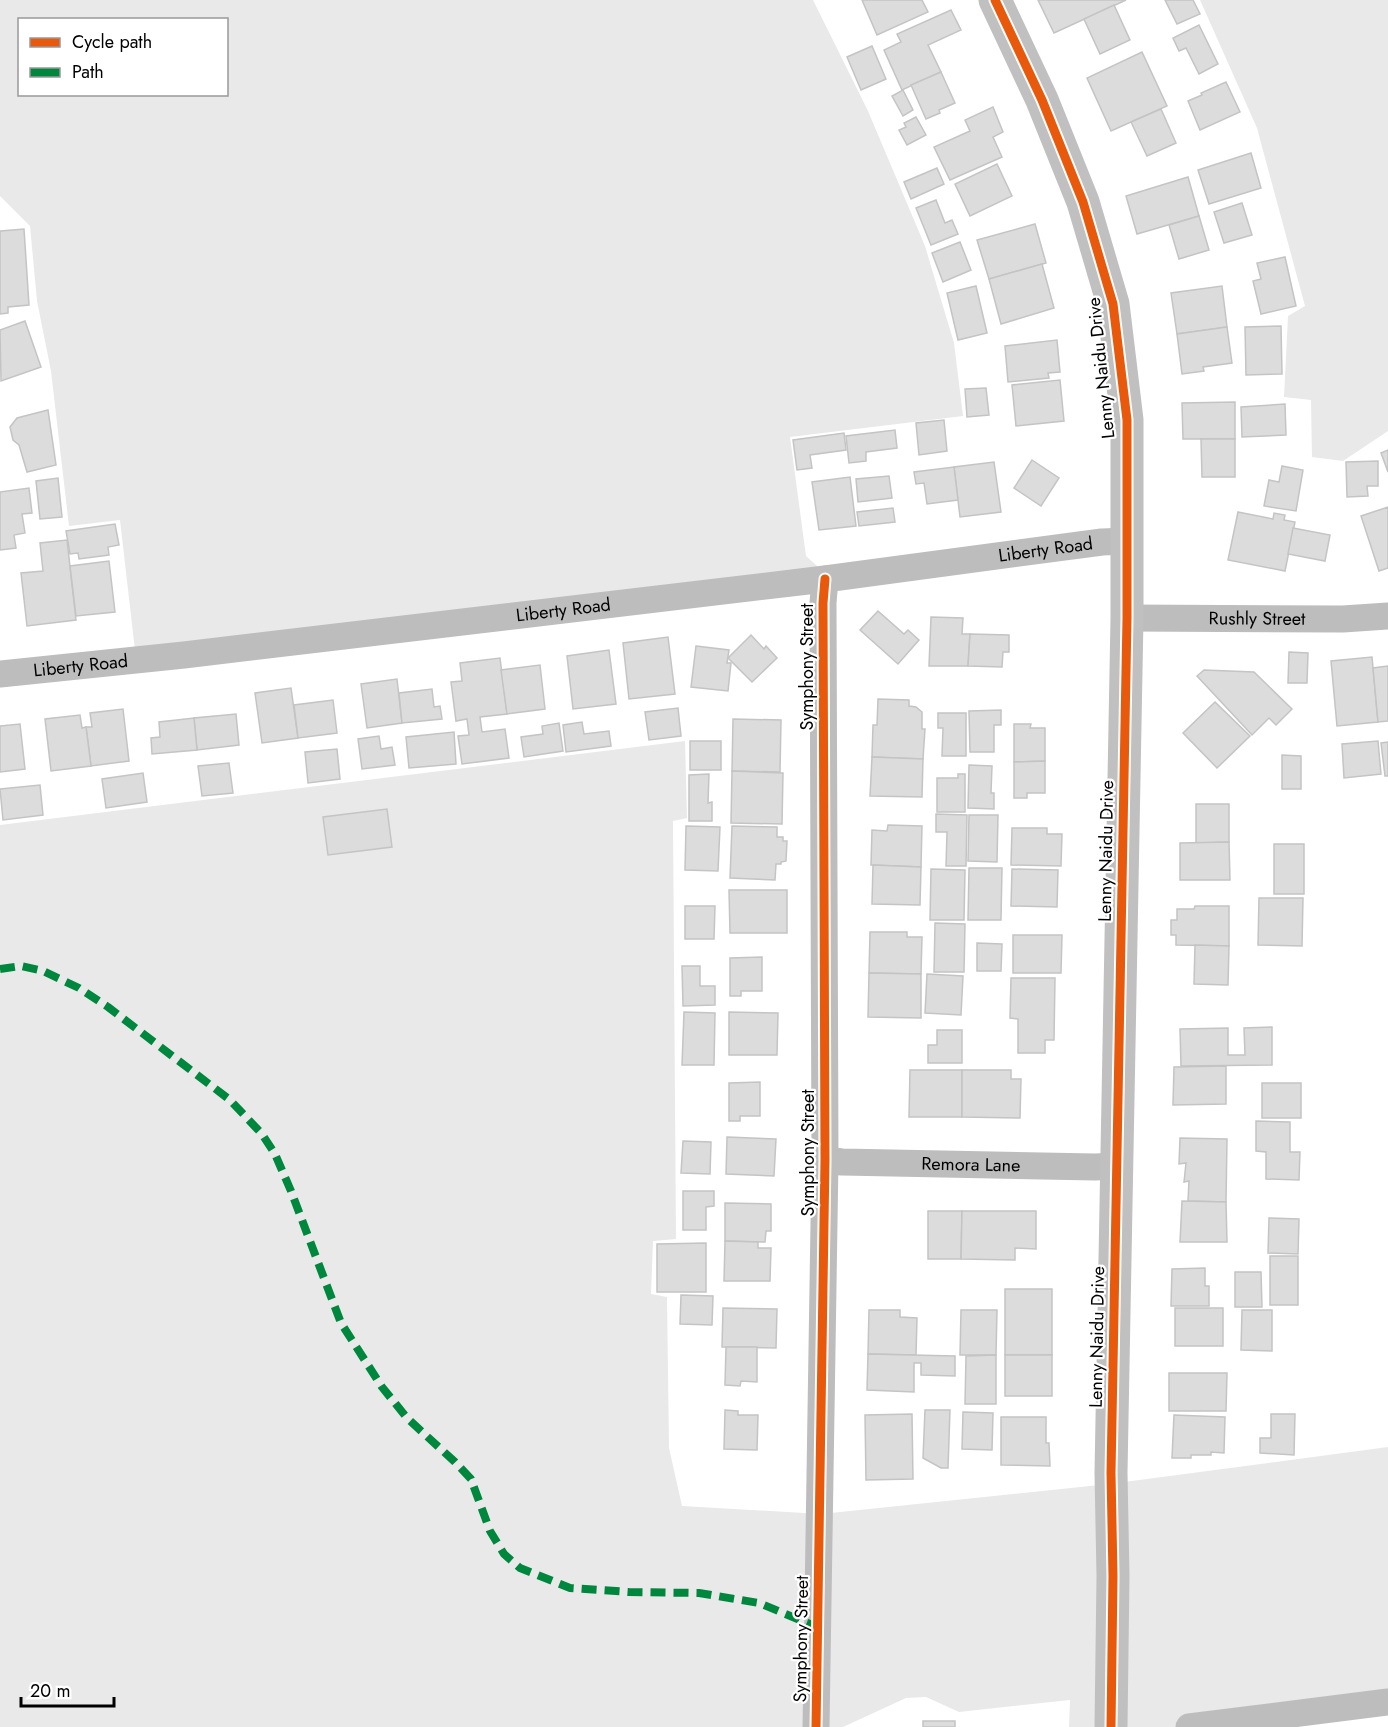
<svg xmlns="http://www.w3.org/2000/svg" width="1388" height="1727" viewBox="0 0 1388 1727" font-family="Jost,sans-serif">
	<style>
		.green { fill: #e9e9e9; fill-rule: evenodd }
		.building { fill: #dcdcdc; stroke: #c4c4c4; stroke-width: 1.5 }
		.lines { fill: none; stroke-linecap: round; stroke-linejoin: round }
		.street { stroke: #bdbdbd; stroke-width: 27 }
		.secondary { stroke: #c0c0c0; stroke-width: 33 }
		.quiet { stroke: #00873e; stroke-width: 8; stroke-dasharray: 15 8; stroke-linecap: butt }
		.cycleway-casing { stroke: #fff; stroke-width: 13 }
		.cycleway { stroke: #e8590c; stroke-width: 9 }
		.labels { text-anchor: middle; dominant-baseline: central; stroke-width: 4.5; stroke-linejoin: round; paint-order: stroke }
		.street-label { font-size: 18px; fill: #000; stroke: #fff }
	</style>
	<rect width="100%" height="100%" fill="#fff"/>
	<!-- green -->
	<g class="green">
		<path d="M0,0H813L868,111L925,246L954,343L963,416L790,437L806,556L827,575L136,659L120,520L69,526L51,371L37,301L30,226L0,196ZM20,20H226V94H20Z"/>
		<path d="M1200,0H1388V431L1343,461L1312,457L1311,400L1284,397L1288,316L1305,306L1257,128Z"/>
		<path d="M685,741L687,818L673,821L676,1239L653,1241L651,1294L667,1297L669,1448L682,1506L821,1514L1109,1484L1388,1447V1701L1181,1727H1069L1070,1700L959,1712L926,1697L906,1698L843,1727H0V825Z"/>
	</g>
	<!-- building -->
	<g class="building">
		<path d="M862,0H922L928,12L877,35Z"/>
		<path d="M1038,0H1126L1054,33Z"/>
		<path d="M1165,0H1193L1200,14L1177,24Z"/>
		<path d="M1114,5L1130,40L1100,54L1084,19Z"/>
		<path d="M951,10L961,30L928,45L941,72L902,90L884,50L901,42L897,34Z"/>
		<path d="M1199,25L1218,64L1199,74L1186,48L1179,51L1173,38Z"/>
		<path d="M872,46L886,79L861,90L847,57Z"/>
		<path d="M1142,52L1167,106L1111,131L1087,78Z"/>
		<path d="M941,72L955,103L939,110L940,113L926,119L911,85Z"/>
		<path d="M1226,82L1240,112L1200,130L1188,101L1202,95L1201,93Z"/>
		<path d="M903,90L913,110L903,116L892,96Z"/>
		<path d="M993,107L1003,132L993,137L1002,157L950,180L934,147L970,131L965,120Z"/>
		<path d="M1161,109L1176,143L1147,156L1131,122Z"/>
		<path d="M916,117L926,135L907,145L899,130L906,127L904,123Z"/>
		<path d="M1251,153L1261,188L1209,204L1198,170Z"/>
		<path d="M997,164L1012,196L970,216L955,184Z"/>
		<path d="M937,168L944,184L911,199L904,182Z"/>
		<path d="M1188,177L1199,216L1137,234L1126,196Z"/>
		<path d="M936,200L945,223L952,220L958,234L931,245L916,208Z"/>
		<path d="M1242,203L1252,235L1224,243L1214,212Z"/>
		<path d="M1199,216L1209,250L1179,259L1169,225Z"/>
		<path d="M1035,224L1046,263L989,279L977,240Z"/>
		<path d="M24,229L29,305L8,307V313L0,314V231Z"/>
		<path d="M960,242L971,270L943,282L932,253Z"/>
		<path d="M1285,257L1296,306L1261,314L1253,281L1261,279L1257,263Z"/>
		<path d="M1042,264L1054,308L1001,324L989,279Z"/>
		<path d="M976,286L987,333L958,340L947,293Z"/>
		<path d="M1222,286L1227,327L1177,334L1171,293Z"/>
		<path d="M25,321L41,367L1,381L0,330Z"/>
		<path d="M1281,326L1282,374L1246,375L1245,327Z"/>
		<path d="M1227,327L1232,363L1203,367L1204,371L1182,374L1177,334Z"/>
		<path d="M1057,340L1060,372L1048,373L1049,378L1008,382L1005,346Z"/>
		<path d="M1060,380L1064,421L1016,426L1012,385Z"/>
		<path d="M986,388L989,415L967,417L965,389Z"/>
		<path d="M1235,402V439H1183L1182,403Z"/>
		<path d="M1285,404L1286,435L1242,437L1241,407Z"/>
		<path d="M48,410L56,465L27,472L19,445L13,440L10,427L17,418Z"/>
		<path d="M944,420L947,451L919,455L916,423Z"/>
		<path d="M895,430L897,448L866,452V461L849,463L846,436Z"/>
		<path d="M844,433L846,450L810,455L812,468L797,470L793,440Z"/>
		<path d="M1201,439H1235V477H1202Z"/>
		<path d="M1388,450V472L1381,453Z"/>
		<path d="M1032,460L1059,478L1041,506L1014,488Z"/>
		<path d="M1378,461V486H1367L1368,496L1347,497L1346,462Z"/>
		<path d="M994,462L1001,512L960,517L954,467Z"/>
		<path d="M1282,466L1303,470L1296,511L1264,506L1269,480L1279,482Z"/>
		<path d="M954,467L958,500L927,504L924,483L916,484L914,472Z"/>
		<path d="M889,476L892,498L858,502L856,479Z"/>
		<path d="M850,477L856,526L819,530L812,482Z"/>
		<path d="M58,478L62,517L40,519L36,481Z"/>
		<path d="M29,488L32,513L22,514L25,533L14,535L16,548L0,550V492Z"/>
		<path d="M1388,507V568L1379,571L1361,516Z"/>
		<path d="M893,508L895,522L859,526L857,512Z"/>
		<path d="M1238,512L1273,519L1274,513L1285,515L1284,520L1295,522L1285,571L1228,560Z"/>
		<path d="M115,524L119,545L108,547L109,555L79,559L78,553L70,554L66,531Z"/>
		<path d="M1293,528L1330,535L1325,561L1288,554Z"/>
		<path d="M67,540L76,620L27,626L21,573L43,571L40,543Z"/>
		<path d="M109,561L115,612L76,616L70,566Z"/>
		<path d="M878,611L904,634L908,630L919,640L898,664L860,630Z"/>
		<path d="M931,617L963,618L962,634H970L968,666H929Z"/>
		<path d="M970,634L1009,635V652H1003L1002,667L968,666Z"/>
		<path d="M751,635L764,649L766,646L777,658L752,682L728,658Z"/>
		<path d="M668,637L675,694L629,699L623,643Z"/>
		<path d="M696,646L729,650L727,663H731L728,691L691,687Z"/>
		<path d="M609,650L616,704L573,709L567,656Z"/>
		<path d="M1289,652L1308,653L1307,683H1288Z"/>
		<path d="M1372,657L1378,722L1337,726L1331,661Z"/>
		<path d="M500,658L507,714L480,717L482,732L505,729L509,758L462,764L458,736L469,735L467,719L456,721L451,682L462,681L460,663Z"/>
		<path d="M540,665L545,709L507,714L501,670Z"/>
		<path d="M1388,666V721L1378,722L1373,668Z"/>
		<path d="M1204,670L1254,672L1292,709L1276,725L1269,718L1252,735L1197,676Z"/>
		<path d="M397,679L402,723L367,728L361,684Z"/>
		<path d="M291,688L298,738L262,743L255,693Z"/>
		<path d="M432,689L434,707L440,706L442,719L402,723L399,693Z"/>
		<path d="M878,699L909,700V706L916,707L922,712V729H925L923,759L872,757L873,725H877Z"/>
		<path d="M333,700L337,733L298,738L294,705Z"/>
		<path d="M1215,702L1250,736L1217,768L1183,733Z"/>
		<path d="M678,708L681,736L649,740L645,712Z"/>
		<path d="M123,709L129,761L91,766L86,727H92L90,713Z"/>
		<path d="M1001,710V725H994V752H970L969,711Z"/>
		<path d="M938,713H966V756H942L943,728H938Z"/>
		<path d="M236,714L239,745L197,750L194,718Z"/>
		<path d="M80,715L82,728L86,727L91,766L51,771L45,719Z"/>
		<path d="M194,718L197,750L152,754L151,738L160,737L159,722Z"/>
		<path d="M733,719L781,720L780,772L732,771Z"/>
		<path d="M582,722L584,734L609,731L611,746L566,752L563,725Z"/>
		<path d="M559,723L563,751L524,757L521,737L543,734L542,726Z"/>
		<path d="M20,724L25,769L0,772V726Z"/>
		<path d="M1014,724H1031L1030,728H1045V761L1014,762Z"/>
		<path d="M454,732L456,764L409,768L406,737Z"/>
		<path d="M379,736L381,749L392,747L395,765L362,769L358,739Z"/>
		<rect x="690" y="741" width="31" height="29"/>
		<path d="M1378,741L1381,774L1344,778L1342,744Z"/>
		<path d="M1388,742V776H1385L1381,743Z"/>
		<path d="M337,749L340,779L308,783L305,752Z"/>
		<path d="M1282,755L1301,756V789H1282Z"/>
		<path d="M872,757L923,759L922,797L870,796Z"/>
		<path d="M1045,761V793H1027V798H1014V762Z"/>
		<path d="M229,763L233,793L202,796L198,766Z"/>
		<path d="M969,765L992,766L991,793H994V809L968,808Z"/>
		<path d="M732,771L783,773L782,824L731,823Z"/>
		<path d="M143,773L147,802L106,808L102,779Z"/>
		<path d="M709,774L708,803L712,802V821H689V775Z"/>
		<path d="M958,774H965V812H937V778H958Z"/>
		<path d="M40,785L43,815L3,820L0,789Z"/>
		<path d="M1196,804H1229V842L1196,843Z"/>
		<path d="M387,809L392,847L328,855L323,817Z"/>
		<path d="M936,814L967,815L966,866H946L947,832H936Z"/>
		<path d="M969,815H998L997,862L968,861Z"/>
		<path d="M888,825L922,826L921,867L871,865L872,830L887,831Z"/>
		<path d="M686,826L720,827L718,871L685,870Z"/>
		<path d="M732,826L777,827V837H783V841H787L786,861L781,862V864H776L775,880L730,878Z"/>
		<path d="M1012,828H1047V834H1062L1061,866L1011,865Z"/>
		<path d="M1229,842L1230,880H1180V843Z"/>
		<rect x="1274" y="844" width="30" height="50"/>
		<path d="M873,865L921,867L920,905L872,904Z"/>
		<path d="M969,868H1002L1001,920H968Z"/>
		<path d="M931,869L965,870L964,920H930Z"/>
		<path d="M1012,869L1058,870L1057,907L1011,906Z"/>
		<path d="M729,890H787V933H730Z"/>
		<path d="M1259,898H1303L1302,946L1258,945Z"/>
		<path d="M685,906H715L714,939H685Z"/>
		<path d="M1195,906H1229V946L1176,945V935H1171V920H1177V909H1194Z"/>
		<path d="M935,923L965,924L964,972H934Z"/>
		<path d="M870,932H907V937H922L921,974L869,973Z"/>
		<path d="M1013,935H1062L1061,973H1013Z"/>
		<path d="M977,943L1002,944L1001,971H977Z"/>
		<path d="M1195,945L1229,946L1228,985L1194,984Z"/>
		<path d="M762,957V991H741V996H730V958Z"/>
		<path d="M682,966H700V986H715V1005L683,1006Z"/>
		<path d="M869,973L921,974V1018L868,1017Z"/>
		<path d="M927,974L963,976L961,1015L925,1013Z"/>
		<path d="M1011,978H1055L1054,1040H1045V1053H1018V1019L1010,1018Z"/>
		<path d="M684,1012L715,1013L714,1065H682Z"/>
		<path d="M729,1012L778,1013L777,1055H729Z"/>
		<path d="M1272,1027V1065L1181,1066L1180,1029L1228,1028V1055H1245L1244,1028Z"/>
		<path d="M937,1030H962V1063H928V1045H937Z"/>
		<path d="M1226,1066V1104L1173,1105L1174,1067Z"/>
		<path d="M910,1070H962V1117H909Z"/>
		<path d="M962,1070H1011V1079H1021L1020,1118L962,1117Z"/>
		<path d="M760,1082V1116H740V1121H729V1083Z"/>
		<rect x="1262" y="1083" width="39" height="35"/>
		<path d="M1256,1121L1290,1122V1152H1300L1299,1180L1266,1179V1152L1256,1151Z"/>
		<path d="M727,1137L776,1139L774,1176L726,1174Z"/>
		<path d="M1180,1138L1227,1139L1226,1202L1188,1201L1189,1181L1184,1182L1186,1163L1179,1164Z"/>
		<path d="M683,1141L711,1142L710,1174L681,1173Z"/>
		<path d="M683,1191H714V1206L706,1207V1230H683Z"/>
		<path d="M1182,1201L1226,1202L1227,1242H1180Z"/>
		<path d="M725,1203L771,1204V1231H766L765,1242L725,1241Z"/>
		<path d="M928,1211H962L961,1259H928Z"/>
		<path d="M962,1211H1036V1249L1015,1248V1260L961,1259Z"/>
		<path d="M1269,1218L1299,1219L1298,1254L1268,1253Z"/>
		<path d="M725,1241L758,1242V1248H771L770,1281H724Z"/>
		<path d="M706,1243V1292H657V1244Z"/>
		<rect x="1270" y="1256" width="28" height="49"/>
		<path d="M1205,1268V1286H1209V1306H1171L1172,1269Z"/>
		<path d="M1235,1272H1261L1262,1307H1235Z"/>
		<rect x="1005" y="1289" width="47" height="66"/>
		<path d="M681,1295L713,1296L712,1325L680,1324Z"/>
		<path d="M723,1308L777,1309L776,1348L722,1347Z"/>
		<rect x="1175" y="1308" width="48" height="38"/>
		<path d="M869,1310H900V1317L917,1318L916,1355L868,1354Z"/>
		<path d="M961,1310H997L996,1355H960Z"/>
		<path d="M1242,1310H1272V1351L1241,1350Z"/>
		<path d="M726,1347H757V1382L741,1381L740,1386L725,1385Z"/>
		<path d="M868,1354L955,1356V1376L921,1375V1363H914V1392L867,1390Z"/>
		<path d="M996,1355V1404H965L966,1356Z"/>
		<rect x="1005" y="1355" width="47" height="41"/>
		<path d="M1169,1373H1227L1226,1411H1169Z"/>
		<path d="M725,1410L738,1411V1415H758L757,1450L724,1449Z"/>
		<path d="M925,1410H950L948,1468H941L923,1458Z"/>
		<path d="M963,1412L993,1413L992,1450L962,1449Z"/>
		<path d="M912,1414L913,1479L866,1480L865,1415Z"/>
		<path d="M1271,1414H1295L1294,1455L1260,1453V1438H1271Z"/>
		<path d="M1174,1415L1225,1417L1224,1453L1211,1452V1455H1191V1458H1172Z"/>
		<path d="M1001,1417H1046V1443H1049L1050,1466L1001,1465Z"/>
		<rect x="923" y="1721" width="32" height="6"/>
	</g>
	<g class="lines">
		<!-- street -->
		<g class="street">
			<path id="s1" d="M1127,618L1343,619L1388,616"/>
			<path id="s2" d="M0,674L184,655L825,579L1102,542L1127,541"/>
			<path id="s3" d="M825,1160L842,1162L1095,1167L1116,1166"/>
			<path d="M816,1727L825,1160L823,603L825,579"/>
			<path d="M1189,1727L1388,1702"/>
		</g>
		<!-- secondary -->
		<path class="secondary" d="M995,0L1042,100L1083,202L1113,304L1127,420V618L1111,1473L1113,1576L1111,1727"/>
		<!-- quiet -->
		<path class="quiet" d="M0,969L21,966L43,971L79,988L108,1007L230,1100L262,1134L275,1154L291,1191L341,1323L382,1387L407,1418L455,1462L471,1479L490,1531L504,1554L520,1568L570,1588L629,1592L699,1593L759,1603L817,1627"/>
		<defs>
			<g id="cycleway">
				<path d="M995,0L1042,100L1083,202L1113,304L1127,420V618L1111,1473L1113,1576L1111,1727"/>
				<path d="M816,1727L825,1160L823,603L825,579"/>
			</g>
		</defs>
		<!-- cycleway casing -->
		<use href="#cycleway" class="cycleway-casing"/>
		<!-- cycleway -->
		<use href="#cycleway" class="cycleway"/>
	</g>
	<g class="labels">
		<!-- street labels -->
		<g class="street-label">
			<text transform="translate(1101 368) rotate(-96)">Lenny Naidu Drive</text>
			<text stroke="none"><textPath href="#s2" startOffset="1053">Liberty Road</textPath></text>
			<text stroke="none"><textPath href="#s2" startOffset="567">Liberty Road</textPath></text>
			<text stroke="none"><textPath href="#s1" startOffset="130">Rushly Street</textPath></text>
			<text stroke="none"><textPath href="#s2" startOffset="81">Liberty Road</textPath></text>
			<text transform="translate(807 667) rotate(-90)">Symphony Street</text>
			<text transform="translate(1106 851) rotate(-89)">Lenny Naidu Drive</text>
			<text transform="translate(808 1153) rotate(-90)">Symphony Street</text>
			<text stroke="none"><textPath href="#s3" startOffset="146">Remora Lane</textPath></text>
			<text transform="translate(1097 1337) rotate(-89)">Lenny Naidu Drive</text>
			<text transform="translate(801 1639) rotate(-89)">Symphony Street</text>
		</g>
	</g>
	<!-- legend -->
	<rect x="18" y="18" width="210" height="78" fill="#ffffff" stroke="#999999" stroke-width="1.5"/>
	<rect x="30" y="38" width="30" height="9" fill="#e8590c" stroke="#999999" stroke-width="1.5"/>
	<text x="72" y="48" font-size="18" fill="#000000">Cycle path</text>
	<rect x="30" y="68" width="30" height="9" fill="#00873e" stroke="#999999" stroke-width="1.5"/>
	<text x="72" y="78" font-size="18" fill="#000000">Path</text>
	<!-- scale -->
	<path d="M21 1697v9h93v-9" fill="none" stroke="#000000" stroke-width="3"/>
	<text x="30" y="1697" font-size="18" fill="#000000" stroke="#ffffff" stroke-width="4.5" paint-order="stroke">20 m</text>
</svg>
